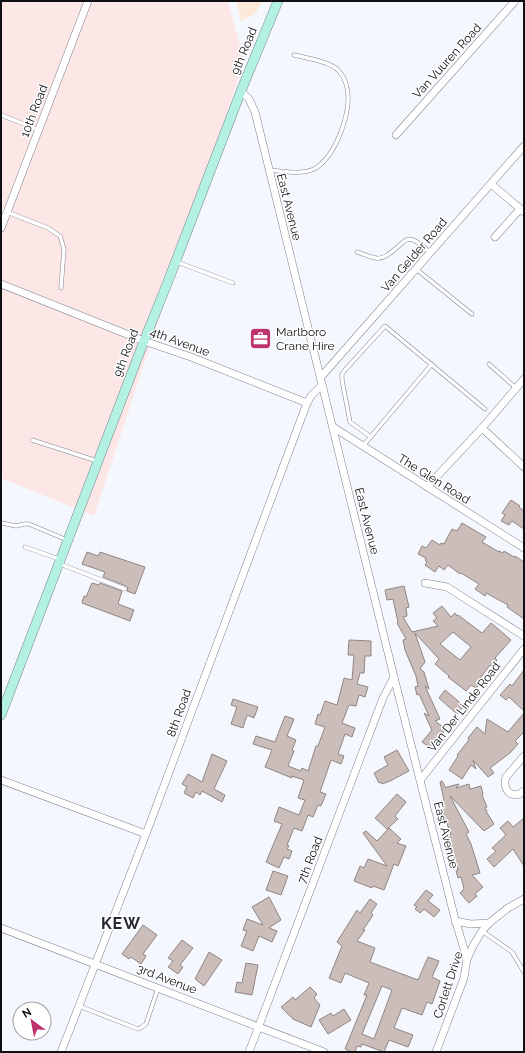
<svg xmlns="http://www.w3.org/2000/svg" width="525" height="1053" viewBox="0 0 525 1053" font-family="Raleway,sans-serif">
	<style>
		.industrial { fill: #fde7e6 }
		.education { fill: #fde9da }
		.building { fill: #cbbeba; stroke: #918581; fill-rule: evenodd }
		.lines { fill: none; stroke-linecap: round; stroke-linejoin: round }
		.lane-casing { stroke: #7f838d; stroke-width: 4.5 }
		.street-casing { stroke: #7f838d; stroke-width: 8 }
		.secondary-casing { stroke: #7f838d; stroke-width: 10 }
		.lane { stroke: #fff; stroke-width: 3.5 }
		.street { stroke: #fff; stroke-width: 7 }
		.secondary { stroke: #b3f1e3; stroke-width: 9 }
		.labels { text-anchor: middle; dominant-baseline: central; stroke-width: 3; stroke-linejoin: round; paint-order: stroke }
		.street-label { font-size: 12px; fill: #0e1013; stroke: #fff }
		.poi-label { font-size: 12px; fill: #0e1013; stroke: #fff; text-anchor: start }
		.district-label { font-size: 16px; font-weight: bold; letter-spacing: 1px; fill: #262931; stroke: #fff }
	</style>
	<rect width="100%" height="100%" fill="#f4f7fe"/>
	<!-- industrial -->
	<path class="industrial" d="M1,1H228L244,61L94,516L1,478Z"/>
	<!-- education -->
	<path class="education" d="M236,1H262L255,14L241,21Z"/>
	<!-- building -->
	<g class="building">
		<path d="M511,500L520,506L519,507L524,511V529L512,521L509,525L501,521L505,515L502,513Z"/>
		<path d="M462,523L486,537L482,542L499,552V551L503,553L504,551L514,557L515,556L524,562V619L507,607L508,605L486,593L485,596L475,589L479,584L461,573L460,574L448,565L444,570L439,566L435,572L425,565L427,562L425,560L426,558L418,554L422,546L426,548L432,540L440,545L441,543L444,544L452,529L457,531Z"/>
		<path d="M87,552L98,556L100,552L145,567L135,594L127,591L128,588L126,586L103,577L105,572L82,564Z"/>
		<path d="M92,583L99,585L100,583L122,591L118,604L134,610L130,621L82,603L84,596L86,597Z"/>
		<path d="M404,586L409,607L406,608L407,616L403,617L412,632L438,626L433,621L437,618L433,613L442,606L451,617L455,613L457,616L458,615L482,633L491,623L511,640L495,658L497,660L492,667L490,665L478,681L481,683L476,688L471,685L466,691L448,677L449,676L435,664L439,659L415,633L425,662L420,669L424,672L429,689L425,686L440,719L435,721L446,729L431,748L422,742L432,730L424,713L429,716L419,694L417,695L415,687L418,686L416,676L405,650L403,640L406,639L397,623L398,622L393,599L387,600L385,590ZM453,632L471,647L460,660L440,644Z"/>
		<path d="M349,640L371,641V656H365L364,673H360L357,684L368,687L365,697L359,695L356,706L349,705L342,723L355,728L352,737L345,734L338,754L344,756L341,764L331,760L320,792L326,794L321,806L318,805L313,817L308,815L302,831L294,828L287,845L289,846L287,849L292,851L289,859L284,857L279,868L266,862L282,824L274,821L279,807L299,815L305,800L298,798L304,780L292,776V778L265,767L272,750L253,744L256,736L275,742L285,716L294,719L287,736L296,740L292,750L294,751L288,766L301,771L302,768L308,771L316,746H318L325,727L315,724L318,714L320,715L325,701L337,705L344,678L352,680L354,655H348Z"/>
		<path d="M524,670V711L509,697L506,700L500,695L510,684L512,686Z"/>
		<path d="M445,690L464,706L457,714L439,698Z"/>
		<path d="M233,699L258,707L254,718L247,715L243,728L231,724L237,707L231,705Z"/>
		<path d="M524,713V732L515,741L518,744L510,753L490,768L494,773L488,777L473,760L476,769L471,765L462,779L449,770L458,756L457,755L469,740L468,738L477,727L485,734L487,719L508,732Z"/>
		<path d="M397,750L409,771L390,781L382,784L381,782L379,783L374,773L388,765L384,757Z"/>
		<path d="M212,754L227,761L214,789L225,795L222,802L202,791L200,795L196,792L193,798L184,793L187,787L182,784L188,774L202,782Z"/>
		<path d="M442,781L446,788L447,787L459,784L456,788L469,784L470,789L481,786L483,794L482,795L487,807L485,808L487,811H486L494,824L484,831L450,796L469,832L466,834L471,844L480,873L472,875L483,887L475,894L477,896L469,903L460,893L464,889L461,877L458,878L456,871L458,870L452,852L454,851L446,836L451,834L445,819L441,801L444,800L440,782Z"/>
		<path d="M397,794L406,802L395,816L398,819L387,829L375,818Z"/>
		<path d="M524,818V866L513,849L494,867L487,859L496,851L492,848L506,835L500,828L508,821L513,827Z"/>
		<path d="M389,828L401,839L397,843L406,846L398,866L394,864L384,890L373,886L372,888L354,881L360,866L364,868L368,859L387,866L363,833L366,831L377,841Z"/>
		<path d="M273,871L288,876L281,895L266,890Z"/>
		<path d="M426,890L433,895L428,901L440,910L434,917L424,909L420,913L415,909L417,907L414,905Z"/>
		<path d="M269,897L281,920L269,928L277,931L272,942L259,936L253,951L241,946L247,931L243,930L247,919L263,925L252,907Z"/>
		<path d="M370,899L377,904L371,913L373,915L363,930H365L357,941L375,948L370,962L418,980L428,957L439,961L432,977L440,981L432,1004L427,1002L422,1015L402,1008L394,1028L413,1035L408,1047L389,1040L384,1052L362,1044L361,1047L357,1046L355,1052H352L345,1049L367,995H364L369,983L345,973L341,983L329,978L342,946L337,942L357,910L360,913ZM382,986L392,990L374,1039L362,1034Z"/>
		<path d="M143,925L157,935L143,954L146,956L141,964L131,957L129,959L122,954Z"/>
		<path d="M182,940L193,948L180,965L183,967L178,974L168,967L173,961L168,958Z"/>
		<path d="M209,952L222,960L204,986L195,979Z"/>
		<path d="M246,963L258,965L252,995L235,992L237,982L242,983Z"/>
		<path d="M310,987L317,994L314,998L320,1005L311,1027L293,1019L281,1007L293,997L295,1000Z"/>
		<path d="M344,1009L351,1020L328,1034L319,1020L331,1013L333,1016Z"/>
	</g>
	<g class="lines">
		<defs>
			<g id="lane">
				<path d="M1,115L39,130"/>
				<path d="M269,170C283,171 302,175 314,169C336,157 352,111 347,88C346,81 342,74 337,69C328,61 306,58 294,55"/>
				<path d="M7,212L48,228L60,236L64,249L61,288"/>
				<path d="M357,252C363,254 370,257 376,258C388,260 398,244 408,239C417,239 424,248 431,253"/>
				<path d="M177,262L233,283"/>
				<path d="M416,269L472,314"/>
				<path d="M489,364L516,388"/>
				<path d="M371,437L350,422L342,380V374L345,370L385,326L485,409"/>
				<path d="M32,440L97,461"/>
				<path d="M363,446L432,364"/>
				<path d="M2,523L16,526L24,524H29L67,540"/>
				<path d="M25,547L59,559"/>
				<path d="M60,564L125,589"/>
				<path d="M482,931L512,952L524,972"/>
				<path d="M79,1006L138,1029L142,1027L146,1024L158,988"/>
			</g>
			<g id="street">
				<path d="M241,91L249,99L255,112L394,677L455,919L467,959"/>
				<path d="M396,135L515,1"/>
				<path d="M491,184L524,212"/>
				<path d="M1,228L88,1"/>
				<path d="M495,237L520,209"/>
				<path d="M1,284L144,341L191,357L307,403"/>
				<path d="M320,378L524,146"/>
				<path d="M333,427L524,548"/>
				<path d="M482,428L524,467"/>
				<path d="M427,487L482,428L524,379"/>
				<path d="M425,583L447,587L524,636"/>
				<path d="M524,756L506,777C504,783 505,790 511,794L518,795L524,791"/>
				<path d="M421,779L524,649"/>
				<path d="M1,780L146,834"/>
				<path d="M455,921L471,924L489,923"/>
				<path d="M1,928L324,1052"/>
				<path d="M61,1052L146,834L307,403L311,396L322,385"/>
				<path d="M249,1052L383,698L394,677"/>
				<path d="M436,1052L464,978L467,959L473,946L482,931L489,923L508,908L524,899"/>
			</g>
			<path id="secondary" d="M1,715L144,341L167,284L241,91L278,1"/>
		</defs>
		<!-- lane casing -->
		<use href="#lane" class="lane-casing"/>
		<!-- street casing -->
		<use href="#street" class="street-casing"/>
		<!-- secondary casing -->
		<use href="#secondary" class="secondary-casing"/>
		<!-- lane -->
		<use href="#lane" class="lane"/>
		<!-- street -->
		<use href="#street" class="street"/>
		<!-- secondary -->
		<use href="#secondary" class="secondary"/>
	</g>
	<!-- icons -->
	<defs>
		<symbol id="office-square" viewBox="-11 -11 22 22"><rect x="-9" y="-9" width="18" height="18" rx="4" fill="#be3470" stroke="#fff"/><path d="M-6-3h4V-5.5h4V-3h4V5H-6ZM-1-4.5V-3h2v-1.5ZM-6 0V1H6V0Z" fill="#fff"/></symbol>
	</defs>
	<g fill-rule="evenodd">
		<use href="#office-square" x="248" y="326" width="25" height="25"/>
	</g>
	<g class="labels">
		<!-- street labels -->
		<g class="street-label">
			<text transform="translate(244 51) rotate(-68)">9th Road</text>
			<text transform="translate(447 61) rotate(-48)">Van Vuuren Road</text>
			<text transform="translate(34 111) rotate(-69)">10th Road</text>
			<text transform="translate(289 207) rotate(76)">East Avenue</text>
			<text transform="translate(414 255) rotate(-49)">Van Gelder Road</text>
			<text transform="translate(180 342) rotate(20)">4th Avenue</text>
			<text transform="translate(126 353) rotate(-69)">9th Road</text>
			<text transform="translate(434 479) rotate(32)">The Glen Road</text>
			<text transform="translate(367 521) rotate(76)">East Avenue</text>
			<text transform="translate(464 707) rotate(-52)">Van Der Linde Road</text>
			<text transform="translate(179 713) rotate(-70)">8th Road</text>
			<text transform="translate(446 835) rotate(76)">East Avenue</text>
			<text transform="translate(310 860) rotate(-69)">7th Road</text>
			<text transform="translate(167 979) rotate(21)">3rd Avenue</text>
			<text transform="translate(448 985) rotate(-72)">Corlett Drive</text>
		</g>
		<!-- poi labels -->
		<g class="poi-label">
			<text x="276" y="332">Marlboro<tspan x="276" dy="14">Crane Hire</tspan></text>
		</g>
		<!-- district labels -->
		<g class="district-label">
			<text x="121" y="923">KEW</text>
		</g>
	</g>
	<!-- border -->
	<rect width="525" height="1053" fill="none" stroke="#0e1013" stroke-width="4"/>
	<!-- north arrow -->
	<g transform="translate(32 1021) rotate(328)"><circle r="19" fill="#ffffff" stroke="#9f9fa1"/>
	<path d="M0-3L7 15L0 10L-7 15Z" fill="#be3470"/>
	<text y="-6" font-size="11" font-weight="bold" text-anchor="middle" fill="#0e1013">N</text>
	</g>
</svg>
